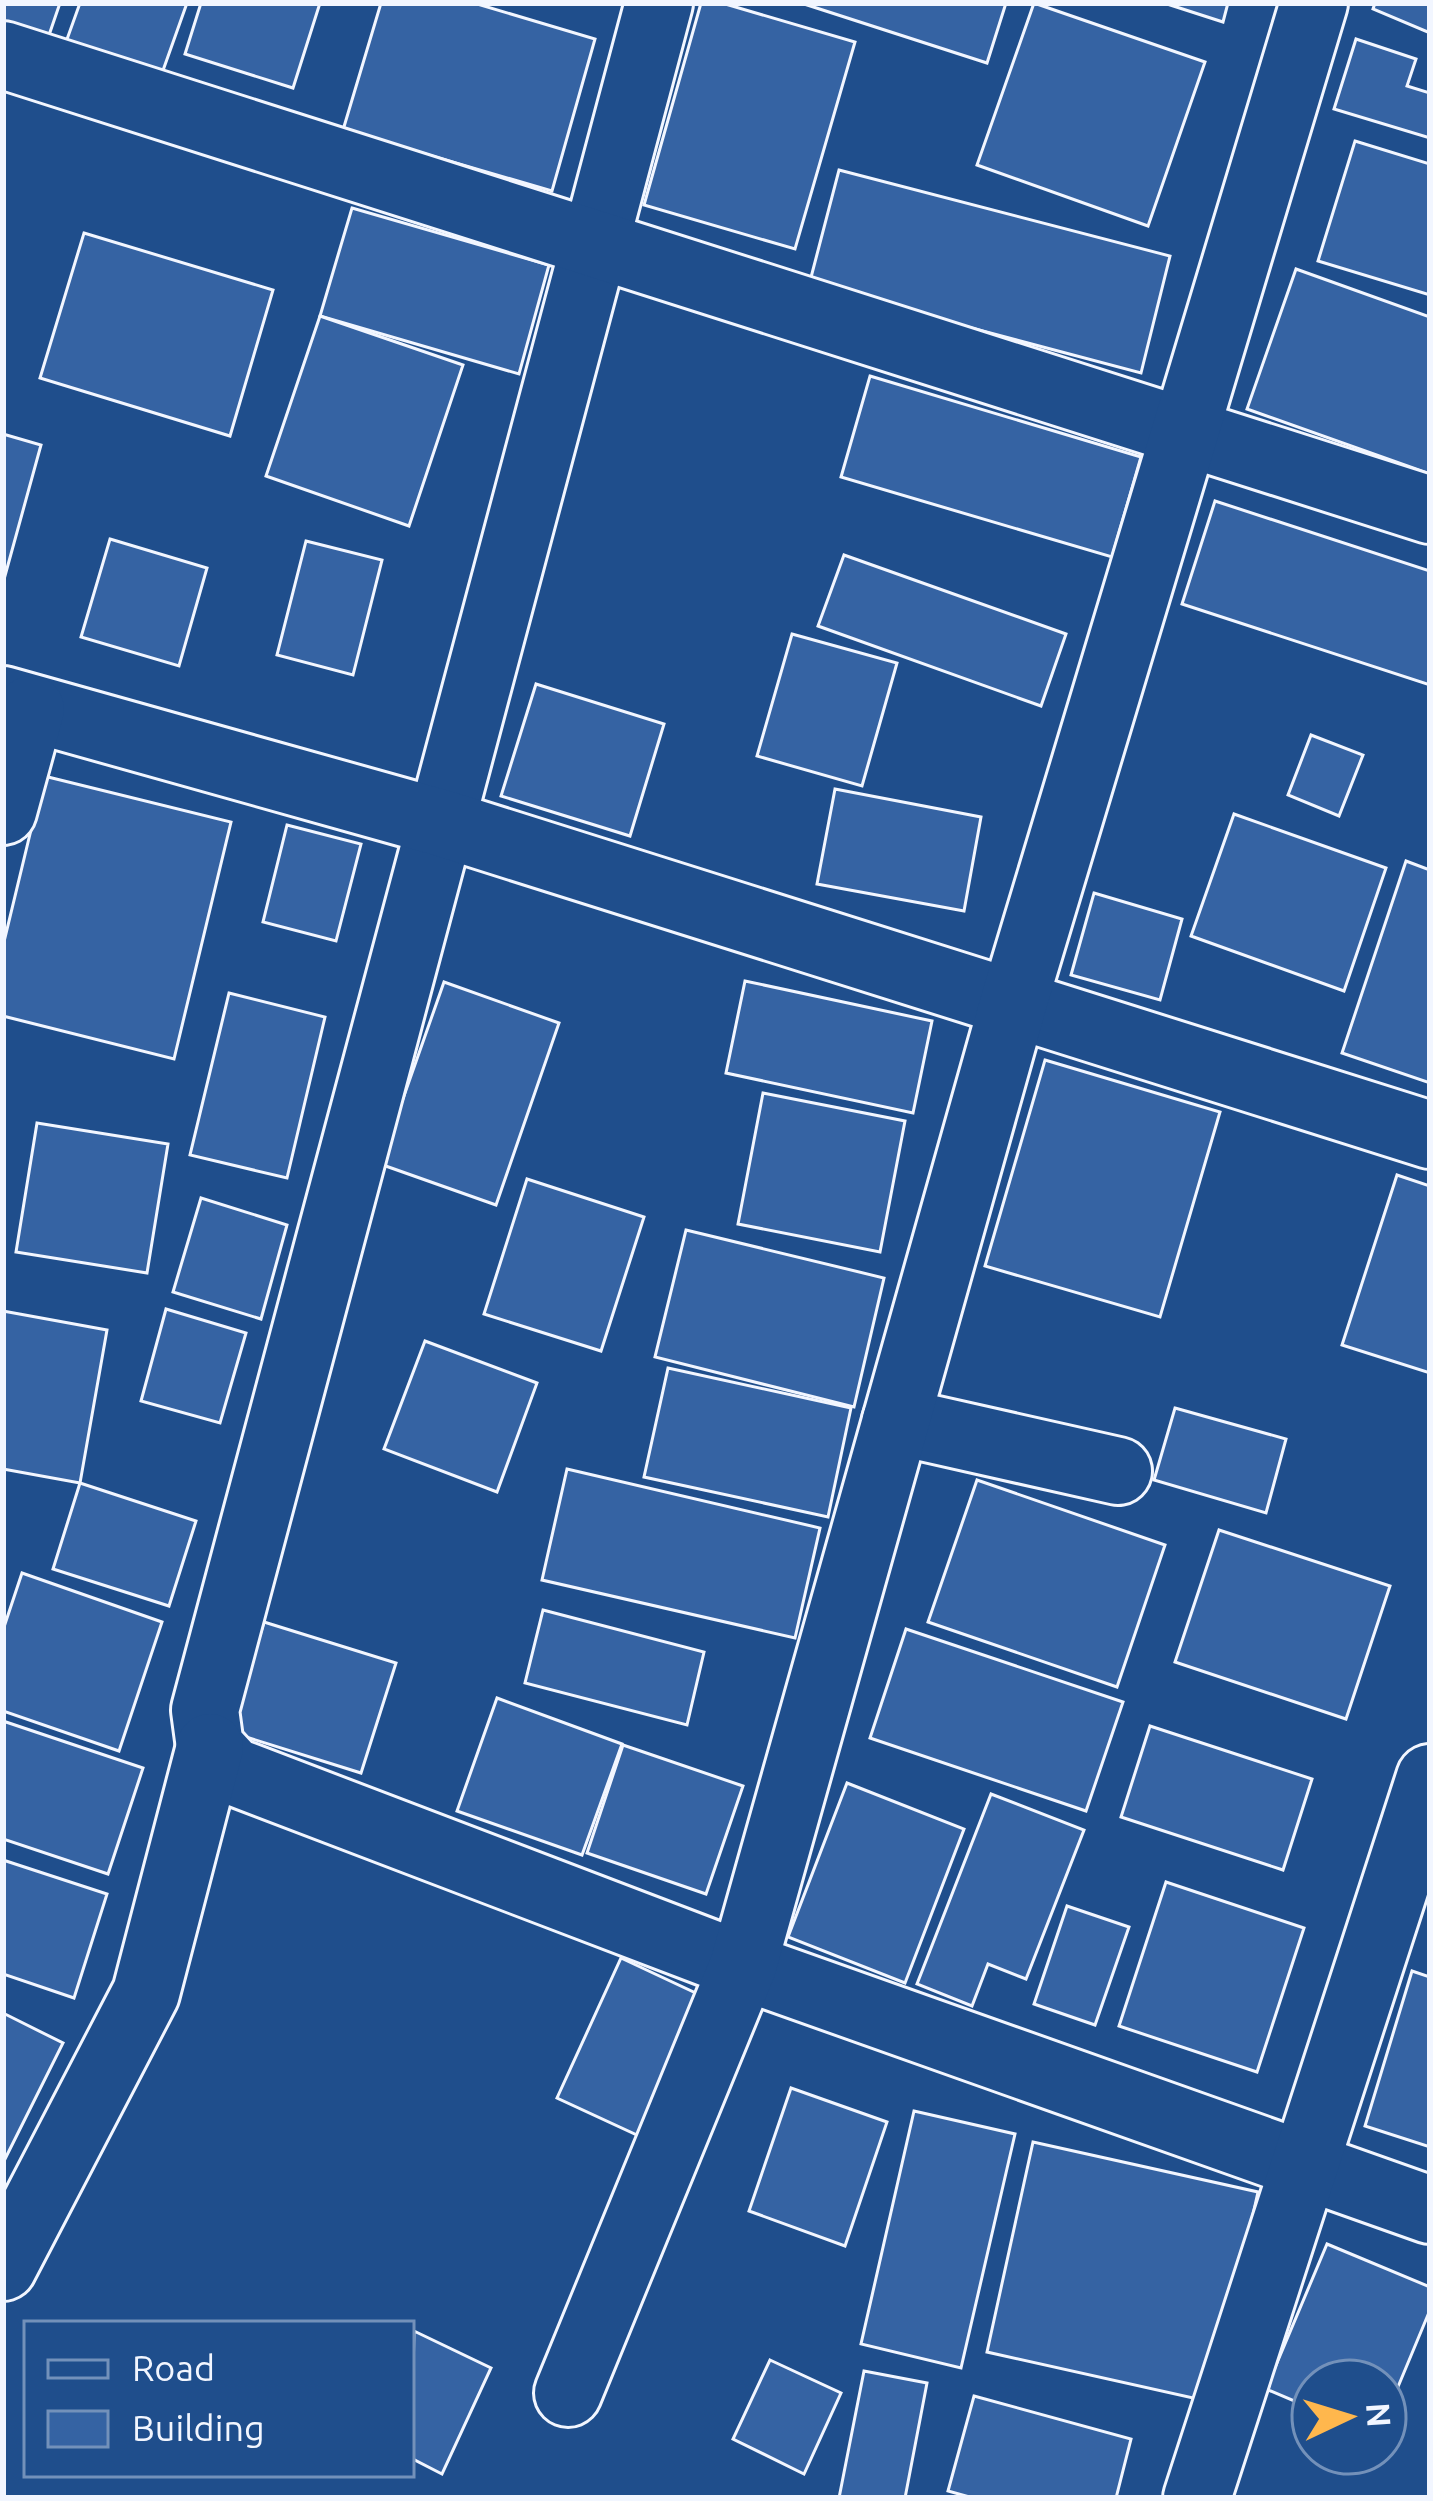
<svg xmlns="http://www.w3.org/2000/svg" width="1433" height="2501" viewBox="0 0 1433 2501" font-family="Ubuntu,sans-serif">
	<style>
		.building { fill: #3563a3; stroke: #f2f6ff; stroke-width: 3 }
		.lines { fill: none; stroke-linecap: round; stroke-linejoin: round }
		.street-casing { stroke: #f2f6ff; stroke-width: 72 }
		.street { stroke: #1f4e8c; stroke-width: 66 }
	</style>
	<rect width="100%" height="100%" fill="#1f4e8c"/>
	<!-- building -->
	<g class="building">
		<path d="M3,3H60L48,38L3,23Z"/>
		<path d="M80,3H187L161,76L66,42Z"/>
		<path d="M201,3H320L293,88L185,54Z"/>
		<path d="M381,3H474L595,39L552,191L343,130Z"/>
		<path d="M701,3H722L855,42L795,249L644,205Z"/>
		<path d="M801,3H1006L987,63Z"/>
		<path d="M1034,3L1205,62L1148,226L977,165Z"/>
		<path d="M1164,3H1228L1223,22Z"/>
		<path d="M1375,3H1430V33L1373,9Z"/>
		<path d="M1356,39L1416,59L1407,86L1430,93V138L1334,109Z"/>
		<path d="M1355,141L1430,164V295L1318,261Z"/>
		<path d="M839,170L1170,256L1141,373L809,285Z"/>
		<path d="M352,208L549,265L519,374L320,316Z"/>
		<path d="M84,233L273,290L230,436L40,378Z"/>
		<path d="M1296,269L1430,317V474L1247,409Z"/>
		<path d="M320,316L463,365L409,526L266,476Z"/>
		<path d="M870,376L1141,457L1112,557L841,477Z"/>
		<path d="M3,434L41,445L3,583Z"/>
		<path d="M1215,501L1430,571V685L1182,604Z"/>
		<path d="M110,539L207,568L179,666L81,637Z"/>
		<path d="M306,541L382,560L353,675L277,655Z"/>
		<path d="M844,555L1066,634L1041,706L818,626Z"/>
		<path d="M792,634L897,663L862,786L757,756Z"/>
		<path d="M536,684L664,724L630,836L501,796Z"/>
		<path d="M1311,735L1363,755L1339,816L1288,795Z"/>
		<path d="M44,776L231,822L174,1059L3,1016V946Z"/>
		<path d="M835,789L981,817L964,911L817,884Z"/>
		<path d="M1234,814L1386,868L1344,991L1191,936Z"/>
		<path d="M287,825L361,844L336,941L263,922Z"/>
		<path d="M1406,861L1430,870V1083L1342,1053Z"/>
		<path d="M1094,893L1182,919L1160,1000L1071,975Z"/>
		<path d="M745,981L932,1021L913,1113L726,1073Z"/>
		<path d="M444,982L559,1023L496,1205L380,1164Z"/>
		<path d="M229,993L325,1017L287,1178L190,1155Z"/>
		<path d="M1045,1060L1220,1112L1160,1317L985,1266Z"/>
		<path d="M763,1093L905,1121L880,1252L738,1224Z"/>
		<path d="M37,1123L168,1144L147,1273L16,1252Z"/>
		<path d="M1397,1175L1430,1186V1373L1342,1345Z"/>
		<path d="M527,1179L644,1217L601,1351L484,1314Z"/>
		<path d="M201,1198L287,1225L261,1319L173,1292Z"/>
		<path d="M686,1230L884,1278L854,1407L655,1357Z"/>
		<path d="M166,1309L246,1333L220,1423L141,1401Z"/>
		<path d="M3,1311L107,1330L80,1483L3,1469Z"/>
		<path d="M425,1341L537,1383L497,1492L384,1449Z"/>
		<path d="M668,1368L851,1408L828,1517L644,1477Z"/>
		<path d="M1175,1408L1286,1439L1266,1513L1154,1480Z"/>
		<path d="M567,1469L820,1528L795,1638L542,1580Z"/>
		<path d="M977,1480L1165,1545L1117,1687L928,1622Z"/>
		<path d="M80,1483L196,1521L169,1606L53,1569Z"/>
		<path d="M1219,1530L1390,1586L1346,1719L1175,1662Z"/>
		<path d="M22,1573L162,1622L119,1751L3,1711V1630Z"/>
		<path d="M543,1610L704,1652L687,1725L525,1683Z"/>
		<path d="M264,1622L396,1663L361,1773L230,1732Z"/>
		<path d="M906,1629L1123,1702L1086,1811L870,1738Z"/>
		<path d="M497,1698L622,1744L582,1855L457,1811Z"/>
		<path d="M3,1721L143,1768L108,1874L3,1839Z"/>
		<path d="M1150,1726L1312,1779L1283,1870L1121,1817Z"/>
		<path d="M623,1745L743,1786L706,1894L587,1853Z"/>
		<path d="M847,1783L964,1829L905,1983L788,1937Z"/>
		<path d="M991,1794L1084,1830L1026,1979L988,1964L972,2006L917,1984Z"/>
		<path d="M3,1860L107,1894L74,1998L3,1974Z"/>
		<path d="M1166,1882L1304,1928L1257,2072L1119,2026Z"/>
		<path d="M1067,1906L1129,1927L1095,2025L1034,2004Z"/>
		<path d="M621,1958L702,1996L637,2135L557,2098Z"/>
		<path d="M1412,1971L1430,1977V2147L1365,2126Z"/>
		<path d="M3,2013L63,2043L3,2163Z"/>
		<path d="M791,2088L887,2122L845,2246L749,2211Z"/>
		<path d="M914,2111L1015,2134L961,2368L861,2344Z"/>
		<path d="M1033,2142L1258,2192L1211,2402L987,2352Z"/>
		<path d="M1327,2244L1430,2287V2310L1385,2418V2381H1313V2409L1266,2389Z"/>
		<path d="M414,2331L491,2368L442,2474L411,2458Z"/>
		<path d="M770,2360L841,2393L804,2474L733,2439Z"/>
		<path d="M864,2371L927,2383L905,2498H839Z"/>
		<path d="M974,2396L1131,2439L1116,2498H973L948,2491Z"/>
	</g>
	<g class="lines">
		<defs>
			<g id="street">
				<path d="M659,3L205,1710L210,1747L232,1771L743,1966L1430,2210"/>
				<path d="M3,55L1430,510"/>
				<path d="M3,700L445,824L1430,1135"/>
				<path d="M3,811L31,709"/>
				<path d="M896,1421L1118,1471"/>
				<path d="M3,2267L146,1993L210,1747"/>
				<path d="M568,2393L743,1966L1014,1001L1314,3"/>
				<path d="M1197,2498L1430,1778"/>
			</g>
		</defs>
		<!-- street casing -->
		<use href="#street" class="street-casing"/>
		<!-- street -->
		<use href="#street" class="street"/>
	</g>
	<!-- border -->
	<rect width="1433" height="2501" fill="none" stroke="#f2f6ff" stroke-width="12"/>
	<!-- legend -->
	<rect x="24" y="2321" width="390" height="156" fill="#1f4e8c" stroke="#7391ba" stroke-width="3"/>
	<rect x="48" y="2360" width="60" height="18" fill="#1f4e8c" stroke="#7391ba" stroke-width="3"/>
	<text x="132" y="2381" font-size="36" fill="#f2f6ff">Road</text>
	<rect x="48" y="2411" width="60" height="36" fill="#3563a3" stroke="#7391ba" stroke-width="3"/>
	<text x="132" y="2441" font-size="36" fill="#f2f6ff">Building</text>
	<!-- north arrow -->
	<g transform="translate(1349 2417) rotate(86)"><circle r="57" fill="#1f4e8c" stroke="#7391ba" stroke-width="3"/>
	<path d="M0-9L21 45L0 30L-21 45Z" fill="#ffb74d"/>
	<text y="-18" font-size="33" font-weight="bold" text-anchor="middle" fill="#f2f6ff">N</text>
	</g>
</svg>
